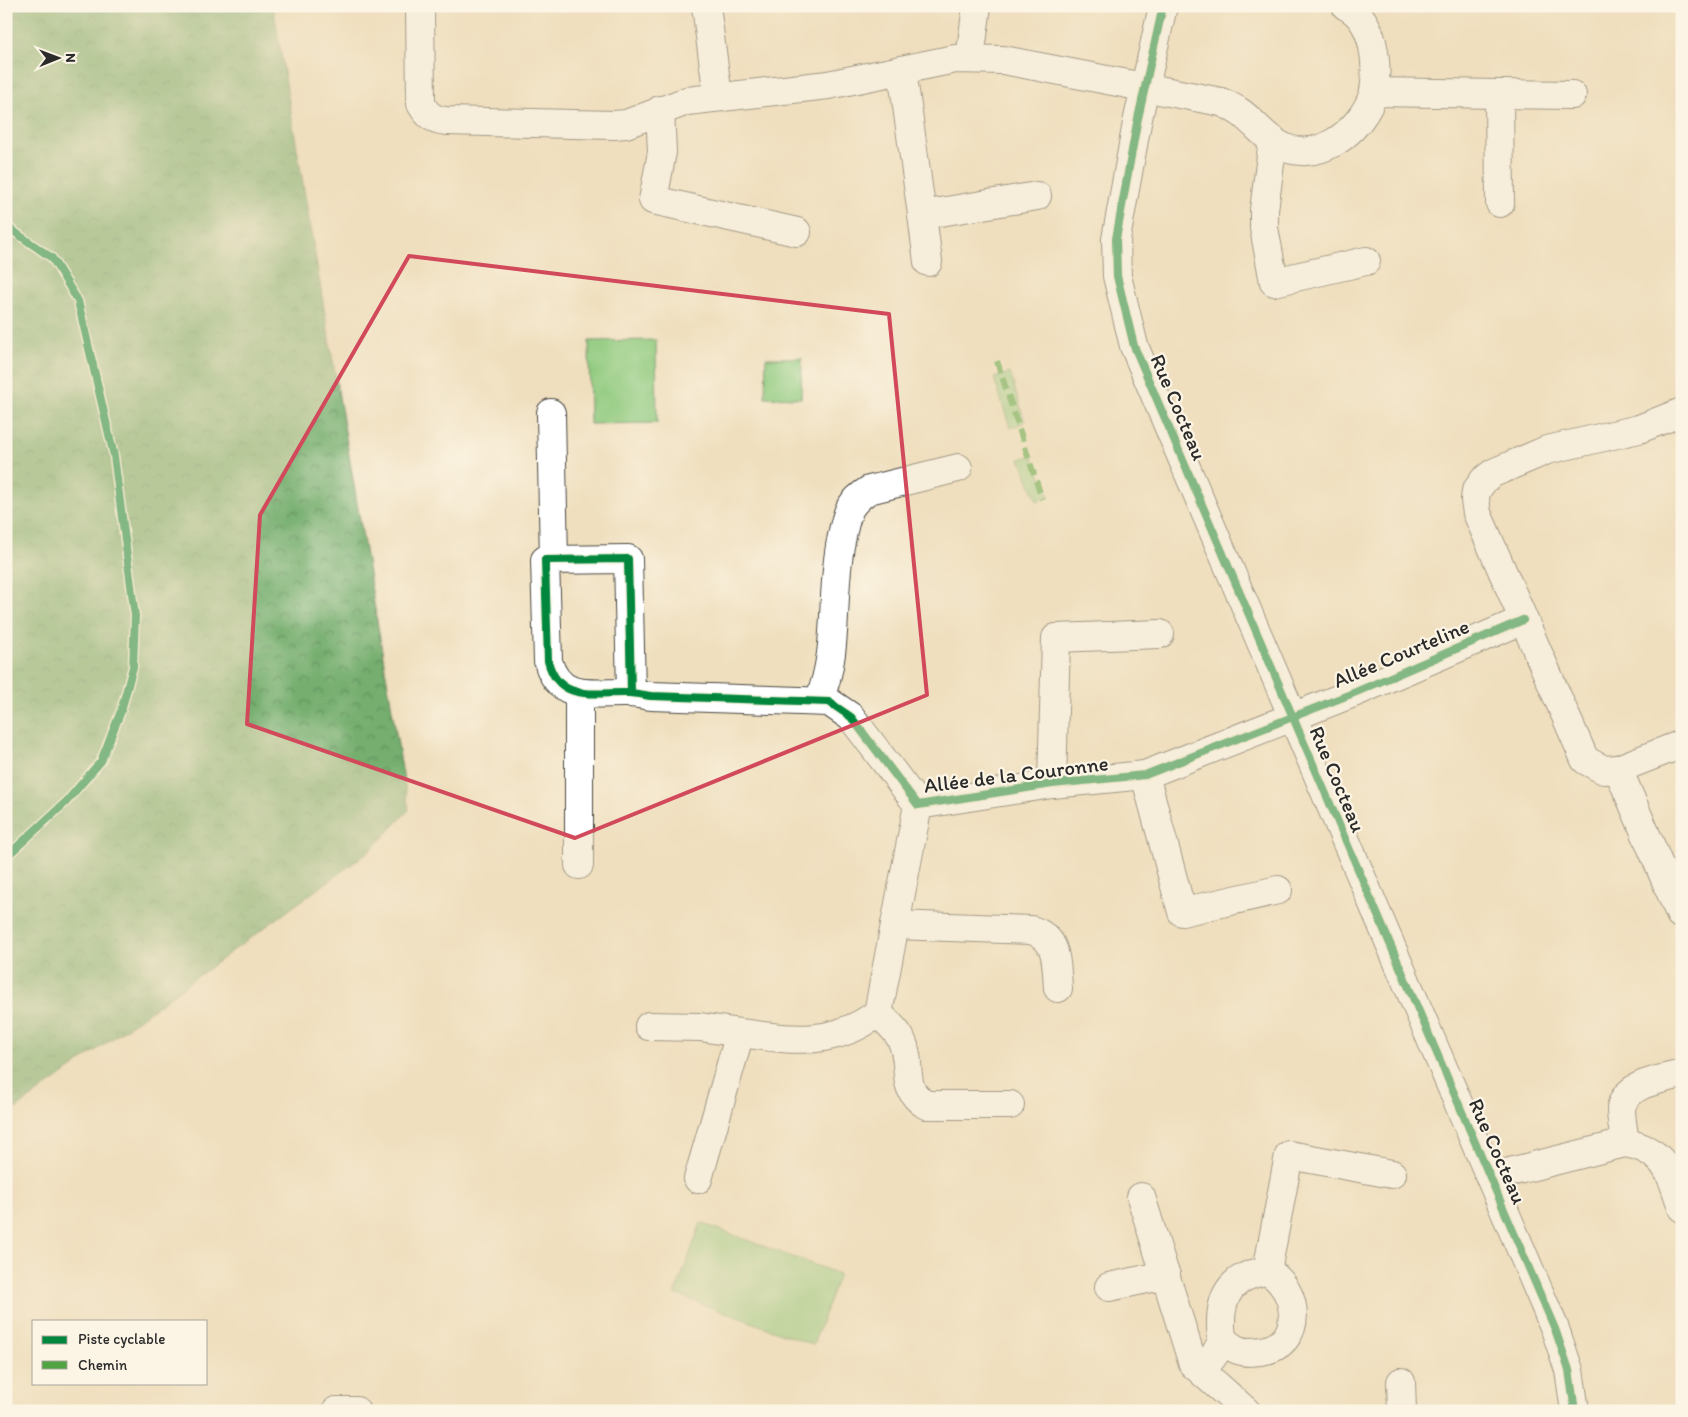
<svg xmlns="http://www.w3.org/2000/svg" width="1688" height="1417" viewBox="0 0 1688 1417" font-family="Itim,sans-serif">
	<style>
		.forest { fill: url(#forest-crowns); stroke: #506c4c }
		.park { fill: #90ca7f; stroke: #5e7a55 }
		.lines { fill: none; stroke-linecap: round; stroke-linejoin: round }
		.street-casing { stroke: #484641; stroke-width: 30 }
		.secondary-casing { stroke: #484641; stroke-width: 30 }
		.street { stroke: #fff; stroke-width: 28 }
		.secondary { stroke: #fff; stroke-width: 28 }
		.quiet { stroke: #51a443; stroke-width: 6; stroke-dasharray: 12 6; stroke-linecap: butt }
		.cycleway-casing { stroke: #fcf5e5; stroke-width: 11 }
		.cycleway { stroke: #00873e; stroke-width: 8 }
		.marked { fill: none; stroke: #d1495b; stroke-width: 4; stroke-linejoin: round }
		.labels { text-anchor: middle; dominant-baseline: central; stroke-width: 4.5; stroke-linejoin: round; paint-order: stroke }
		.street-label { font-size: 21px; fill: #2b2b2b; stroke: #fcf5e5 }
	</style>
	<defs>
		<pattern id="forest-crowns" width="20" height="18" patternUnits="userSpaceOnUse" patternTransform="scale(1.25)"><rect width="20" height="18" fill="#74ae6e"/><path d="M2 6a3 3 0 1 1 6 0M12 15a3 3 0 1 1 6 0" fill="none" stroke="#5f8e5b"/></pattern>
	</defs>
	<rect width="100%" height="100%" fill="#fcf5e5"/>
	<filter id="ink" filterUnits="userSpaceOnUse"><feTurbulence type="fractalNoise" baseFrequency=".02" numOctaves="2"/><feDisplacementMap in="SourceGraphic" scale="10" xChannelSelector="R" yChannelSelector="G"/><feConvolveMatrix kernelMatrix="1 2 1 2 8 2 1 2 1" color-interpolation-filters="sRGB"/></filter>
	<filter id="wash" filterUnits="userSpaceOnUse"><feTurbulence type="fractalNoise" baseFrequency=".0096" numOctaves="4" result="noise"/><feDisplacementMap in="SourceGraphic" scale="20" xChannelSelector="R" yChannelSelector="G"/><feGaussianBlur stdDeviation="1.12" result="paint"/><feColorMatrix in="noise" values="0 0 0 0 0 0 0 0 0 0 0 0 0 0 0 0 0 1.4 0 .05"/><feComposite in="paint" operator="in"/></filter>
	<g filter="url(#wash)">
		<rect width="100%" height="100%" fill="#efdfbe"/>
		<!-- forest -->
		<path class="forest" d="M6,6H273L409,810L370,851L6,1116Z"/>
		<!-- park -->
		<g class="park">
			<path d="M656,340L657,423L590,424L589,341Z"/>
			<path d="M766,358H802L801,398L765,397Z"/>
			<path d="M1010,373L1025,422L1010,428L994,378Z"/>
			<path d="M1032,455L1049,496L1037,501L1020,459Z"/>
			<path d="M701,1223L839,1274L813,1345L675,1294Z"/>
		</g>
	</g>
	<g filter="url(#ink)">
		<g class="lines">
			<defs>
				<g id="street">
					<path d="M420,6L421,104C428,116 432,119 446,121L614,125L626,124L687,101L828,85L955,59L1003,60L1221,102C1247,112 1253,126 1273,141C1313,170 1362,132 1374,92L1572,95"/>
					<path d="M706,6L718,97"/>
					<path d="M1346,6C1375,20 1378,64 1374,92"/>
					<path d="M970,58L977,6"/>
					<path d="M902,70L922,215L1037,196"/>
					<path d="M1499,94L1500,203"/>
					<path d="M660,110L662,152L653,200L797,232"/>
					<path d="M1273,140L1264,210V228L1274,282L1366,261"/>
					<path d="M922,215L928,262"/>
					<path d="M1682,412L1639,429L1547,450L1493,473L1484,480L1476,491L1475,500L1477,513L1585,760L1604,770L1618,769L1682,744"/>
					<path d="M551,413L554,560"/>
					<path d="M631,692L628,559L545,560L548,661C559,703 594,692 628,693C636,693 644,695 651,696L829,702L851,717L918,805L1052,784L1145,775L1356,692L1523,620"/>
					<path d="M819,700C840,651 830,593 841,541C843,530 845,519 850,508C855,500 861,495 869,490L958,468"/>
					<path d="M1618,769L1680,914"/>
					<path d="M1145,775L1182,912L1278,890"/>
					<path d="M1052,784L1056,638L1160,634"/>
					<path d="M579,865V694"/>
					<path d="M895,925L1031,930C1059,938 1056,963 1058,988"/>
					<path d="M878,1013C886,1021 896,1029 901,1039C914,1064 898,1088 926,1105H1010"/>
					<path d="M649,1026L700,1027L740,1033"/>
					<path d="M1625,1143C1624,1133 1621,1120 1621,1109C1624,1083 1663,1079 1682,1074"/>
					<path d="M1490,1177L1625,1143C1666,1150 1671,1174 1682,1208"/>
					<path d="M698,1179L740,1033C792,1040 833,1047 878,1013L918,805"/>
					<path d="M1141,1197L1193,1364L1246,1411"/>
					<path d="M1109,1287L1166,1275"/>
					<path d="M1222,1339C1227,1343 1232,1348 1238,1350C1245,1353 1254,1352 1261,1351C1305,1345 1300,1289 1267,1271"/>
					<path d="M1202,1371C1208,1362 1221,1349 1222,1338C1222,1334 1221,1330 1221,1326C1220,1293 1234,1275 1267,1271L1289,1155L1392,1174"/>
					<path d="M1401,1382L1402,1411"/>
					<path d="M336,1411H356"/>
				</g>
				<path id="secondary" d="M1163,6L1137,123L1116,239L1117,276L1134,346L1555,1329L1569,1370L1575,1411"/>
			</defs>
			<!-- street casing -->
			<use href="#street" class="street-casing"/>
			<!-- secondary casing -->
			<use href="#secondary" class="secondary-casing"/>
			<!-- street -->
			<use href="#street" class="street"/>
			<!-- secondary -->
			<use href="#secondary" class="secondary"/>
			<!-- quiet -->
			<path class="quiet" d="M997,361L1042,499"/>
			<defs>
				<g id="cycleway">
					<path d="M1163,6L1137,123L1116,239L1117,276L1134,346L1555,1329L1569,1370L1575,1411"/>
					<path d="M6,226L52,258L78,301L114,456L135,616L133,667L121,711L101,761L66,802L6,857"/>
					<path d="M631,692L628,559L545,560L548,661C559,703 594,692 628,693C636,693 644,695 651,696L829,702L851,717L918,805L1052,784L1145,775L1356,692L1523,620"/>
				</g>
			</defs>
			<!-- cycleway casing -->
			<use href="#cycleway" class="cycleway-casing"/>
			<!-- cycleway -->
			<use href="#cycleway" class="cycleway"/>
		</g>
	</g>
	<!-- marked area -->
	<path d="M0 0H1688V1417H0ZM409,256L889,314L927,695L575,838L247,724L260,515Z" fill="#efdfbe" fill-opacity=".55" fill-rule="evenodd"/>
	<path class="marked" d="M409,256L889,314L927,695L575,838L247,724L260,515Z"/>
	<g class="labels">
		<!-- street labels -->
		<g class="street-label">
			<text transform="translate(1179 407) rotate(67)">Rue Cocteau</text>
			<text transform="translate(1401 653) rotate(-23)">Allée Courteline</text>
			<text transform="translate(1016 774) rotate(-7)">Allée de la Couronne</text>
			<text transform="translate(1338 779) rotate(67)">Rue Cocteau</text>
			<text transform="translate(1498 1151) rotate(66)">Rue Cocteau</text>
		</g>
	</g>
	<!-- margin -->
	<rect width="1688" height="1417" fill="none" stroke="#fcf5e5" stroke-width="25"/>
	<!-- legend -->
	<rect x="32" y="1320" width="175" height="65" fill="#fcf5e5" stroke="#a8a49b"/>
	<rect x="42" y="1336" width="25" height="8" fill="#00873e" stroke="#a8a49b"/>
	<text x="78" y="1344" font-size="15" fill="#2b2b2b">Piste cyclable</text>
	<rect x="42" y="1361" width="25" height="8" fill="#51a443" stroke="#a8a49b"/>
	<text x="78" y="1370" font-size="15" fill="#2b2b2b">Chemin</text>
	<!-- north arrow -->
	<g transform="translate(58 58) rotate(89)" stroke="#fcf5e5" stroke-width="4" paint-order="stroke">
	<path d="M0-4L9 19L0 12L-9 19Z" fill="#2b2b2b"/>
	<text y="-8" font-size="14" font-weight="bold" text-anchor="middle" fill="#2b2b2b">N</text>
	</g>
</svg>
